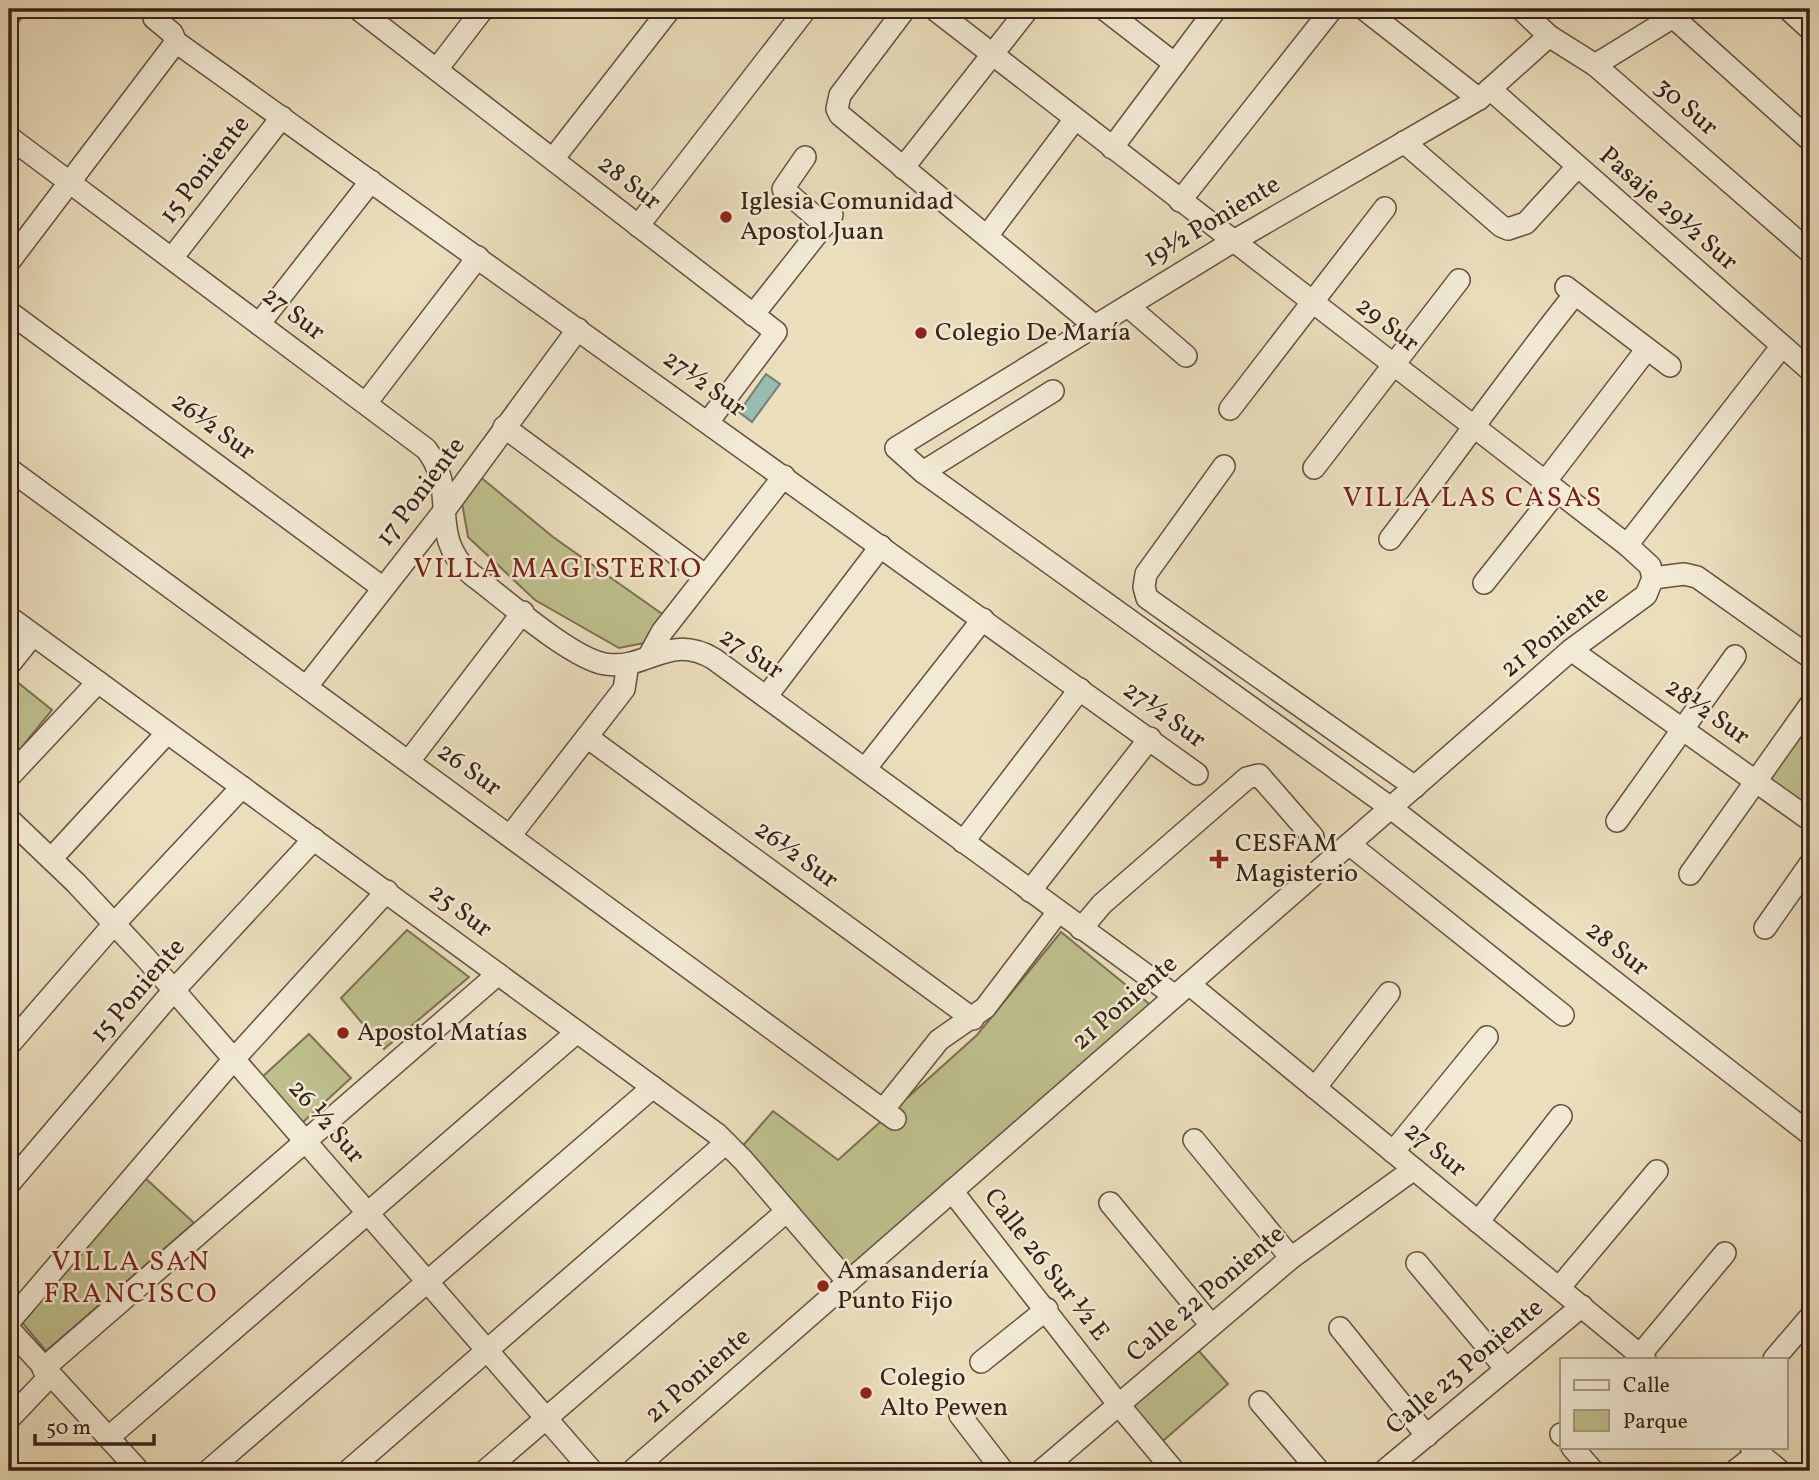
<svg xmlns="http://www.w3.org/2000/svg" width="1819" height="1480" viewBox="0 0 1819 1480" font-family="Vollkorn,serif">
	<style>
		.green { fill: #bebf8d; stroke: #7b7052; stroke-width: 2 }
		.water { fill: #98bcb0; stroke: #727e73; stroke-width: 2 }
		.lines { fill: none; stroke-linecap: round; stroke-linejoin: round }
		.minor-casing { stroke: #655140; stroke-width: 24 }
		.minor { stroke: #f2ead4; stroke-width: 21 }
		.poi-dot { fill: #8f2418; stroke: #f2ead4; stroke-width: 2.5 }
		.labels { text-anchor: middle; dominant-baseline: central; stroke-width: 5; stroke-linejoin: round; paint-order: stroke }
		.street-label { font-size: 26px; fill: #382217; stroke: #f2ead4 }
		.poi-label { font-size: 26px; fill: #382217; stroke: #f2ead4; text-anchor: start }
		.neighbourhood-label { font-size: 28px; letter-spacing: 2px; fill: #7a1f14; stroke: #f2ead4 }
	</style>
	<rect width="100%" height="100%" fill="#ebdebd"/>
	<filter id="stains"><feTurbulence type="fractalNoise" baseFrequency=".00286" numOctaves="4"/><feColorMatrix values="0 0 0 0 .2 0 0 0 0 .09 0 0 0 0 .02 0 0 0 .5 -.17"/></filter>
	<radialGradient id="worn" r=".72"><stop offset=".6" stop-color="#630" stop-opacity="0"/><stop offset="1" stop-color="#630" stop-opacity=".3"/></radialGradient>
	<!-- green -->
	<g class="green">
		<path d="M478,475L553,537L665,616L644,643L619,648L535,600L468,537L461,497Z"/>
		<path d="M11,677L52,710L9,763V681Z"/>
		<path d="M1804,726L1810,730V811L1768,780Z"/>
		<path d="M407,930L469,977L384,1049L341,998Z"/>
		<path d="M1061,932L1153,1007L850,1268L740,1149L773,1111L838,1160L977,1035Z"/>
		<path d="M309,1034L351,1078L302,1123L261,1078Z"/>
		<path d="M144,1177L194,1223L46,1351L20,1320Z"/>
		<path d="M1191,1342L1228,1384L1156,1447L1121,1406Z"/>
	</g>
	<!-- water -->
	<path class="water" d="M766,374L780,384L752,422L739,412Z"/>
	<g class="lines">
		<defs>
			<g id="minor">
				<path d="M358,9L776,332L708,422"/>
				<path d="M905,9L840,95L837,109L840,115L1095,326"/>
				<path d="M1104,9L1175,64"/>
				<path d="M1364,9L1479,99"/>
				<path d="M1521,9L1549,36L1595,65L1810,252"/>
				<path d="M1788,9L1810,29"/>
				<path d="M9,16L14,9"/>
				<path d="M1673,17L1810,140"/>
				<path d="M154,18L172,33L176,42L1197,774"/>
				<path d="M1549,36L1479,99L1232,242L896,448L923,472L1391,808L1810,1134"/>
				<path d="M1595,65L1686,9"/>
				<path d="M437,69L483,9"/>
				<path d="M1490,89L1810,370"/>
				<path d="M9,137L426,449C460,491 426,535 471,574C501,596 570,658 605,664C647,671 668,632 714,659L1175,996"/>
				<path d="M1404,142L1501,226L1508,229L1526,223L1577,167"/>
				<path d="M1112,148L1216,9"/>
				<path d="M805,157L783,189L825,225"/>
				<path d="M553,159L670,9"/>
				<path d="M903,168L1028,9"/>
				<path d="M1180,201L1332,9"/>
				<path d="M638,226L806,9"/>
				<path d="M987,236L1075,119"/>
				<path d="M172,258L282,117"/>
				<path d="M9,262L176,42"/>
				<path d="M1566,287L1670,366"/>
				<path d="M1128,306L1186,356"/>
				<path d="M9,312L383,588"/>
				<path d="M753,315L832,215"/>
				<path d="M259,324L371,181"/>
				<path d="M366,403L478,257"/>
				<path d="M1230,409L1385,208"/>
				<path d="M504,427L706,576"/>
				<path d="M1224,466L1146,574L1144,587L1147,598L1415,787"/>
				<path d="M1314,468L1459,280"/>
				<path d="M9,469L895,1119"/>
				<path d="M923,472L1053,391"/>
				<path d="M1545,482L1647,349"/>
				<path d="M1390,539C1452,458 1511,374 1575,294"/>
				<path d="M1627,545L1782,346"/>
				<path d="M1653,578L1684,574L1697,577L1810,657"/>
				<path d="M1484,583L1557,491"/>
				<path d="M9,617L717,1134L743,1160L848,1282"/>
				<path d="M1571,650L1810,820"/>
				<path d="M650,654L662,632L784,476"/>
				<path d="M9,665L33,635"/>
				<path d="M307,686L444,511L578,329"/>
				<path d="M766,697L881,546"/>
				<path d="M587,737L973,1019"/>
				<path d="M409,761L523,612"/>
				<path d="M865,769L983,619"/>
				<path d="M9,777L98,682"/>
				<path d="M9,819L76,883L145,957L592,1471"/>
				<path d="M1617,821L1735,656"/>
				<path d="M510,836L624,689L628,664"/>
				<path d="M963,842L1080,689"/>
				<path d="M1349,844L1563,1015"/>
				<path d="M51,859L167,733"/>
				<path d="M1690,874L1810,705"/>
				<path d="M1030,891L1150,738"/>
				<path d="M1765,928L1810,864"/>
				<path d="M1081,929L1102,904L1247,778L1259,775L1313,837"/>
				<path d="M1189,984L1645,1359"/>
				<path d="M9,1045L114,924L242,787"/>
				<path d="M1315,1088L1389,993"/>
				<path d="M883,1110L939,1040L985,1008L1058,912"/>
				<path d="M1194,1140L1291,1258"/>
				<path d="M1393,1152L1487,1037"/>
				<path d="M9,1184L174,990L314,839"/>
				<path d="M952,1191L1119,1405L1174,1471"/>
				<path d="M1110,1203L1211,1325"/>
				<path d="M1478,1222L1561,1116"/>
				<path d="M1417,1263L1506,1369"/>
				<path d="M1559,1288L1657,1171"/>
				<path d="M9,1322L234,1059L387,891"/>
				<path d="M1340,1328L1427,1436"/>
				<path d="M9,1329L139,1471"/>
				<path d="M1640,1355L1725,1253"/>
				<path d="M1774,1359L1810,1317"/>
				<path d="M981,1362L1047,1309"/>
				<path d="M43,1369L498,974"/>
				<path d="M1260,1402L1319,1471"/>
				<path d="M960,1415L1003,1471"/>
				<path d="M9,1419L50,1376"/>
				<path d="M1561,1434L1562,1435"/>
				<path d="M109,1437L577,1032"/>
				<path d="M1572,1447L1593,1471"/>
				<path d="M1751,1447L1780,1471"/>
				<path d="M208,1471L653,1087"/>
				<path d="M348,1471L726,1143"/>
				<path d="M485,1471L787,1211"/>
				<path d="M632,1471L1571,650L1646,595L1653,578L1650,566L1627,545L934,9"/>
				<path d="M1041,1471L1291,1258L1414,1169"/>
				<path d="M1384,1471L1582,1306"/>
				<path d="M1735,1471L1758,1453"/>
			</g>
		</defs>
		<!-- minor casing -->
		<use href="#minor" class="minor-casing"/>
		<!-- minor -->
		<use href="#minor" class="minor"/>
	</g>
	<!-- markers -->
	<g class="poi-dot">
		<circle cx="726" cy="217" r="7"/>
		<circle cx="921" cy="333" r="7"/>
		<path d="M1215.5 848.5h7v7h7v7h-7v7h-7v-7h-7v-7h7z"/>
		<circle cx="343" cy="1033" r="7"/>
		<circle cx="823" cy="1286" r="7"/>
		<circle cx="866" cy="1393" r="7"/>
	</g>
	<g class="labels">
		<!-- street labels -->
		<g class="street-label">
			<text transform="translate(1686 107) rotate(41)">30 Sur</text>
			<text transform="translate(205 170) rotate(-52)">15 Poniente</text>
			<text transform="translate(629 183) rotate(38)">28 Sur</text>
			<text transform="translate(1668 209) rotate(41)">Pasaje 29½ Sur</text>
			<text transform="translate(1212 222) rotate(-31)">19½ Poniente</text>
			<text transform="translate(293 314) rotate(37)">27 Sur</text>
			<text transform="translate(1387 325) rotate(38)">29 Sur</text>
			<text transform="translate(704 384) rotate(36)">27½ Sur</text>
			<text transform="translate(213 427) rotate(36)">26½ Sur</text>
			<text transform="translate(421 492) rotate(-53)">17 Poniente</text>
			<text transform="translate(1555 632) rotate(-39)">21 Poniente</text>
			<text transform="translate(751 654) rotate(34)">27 Sur</text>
			<text transform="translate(1707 712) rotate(35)">28½ Sur</text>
			<text transform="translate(1164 715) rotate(36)">27½ Sur</text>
			<text transform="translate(469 770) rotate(36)">26 Sur</text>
			<text transform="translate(796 855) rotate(36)">26½ Sur</text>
			<text transform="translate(460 911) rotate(37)">25 Sur</text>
			<text transform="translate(1617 949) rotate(38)">28 Sur</text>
			<text transform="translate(138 991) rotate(-49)">15 Poniente</text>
			<text transform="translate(1125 1003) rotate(-41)">21 Poniente</text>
			<text transform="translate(326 1122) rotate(49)">26 ½ Sur</text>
			<text transform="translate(1435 1150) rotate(39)">27 Sur</text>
			<text transform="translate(1046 1265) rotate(52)">Calle 26 Sur ½ E</text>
			<text transform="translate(1206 1294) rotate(-40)">Calle 22 Poniente</text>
			<text transform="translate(1465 1367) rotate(-40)">Calle 23 Poniente</text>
			<text transform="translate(698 1376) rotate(-41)">21 Poniente</text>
		</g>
		<!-- poi labels -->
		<g class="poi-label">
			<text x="740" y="202">Iglesia Comunidad<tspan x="740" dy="30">Apostol Juan</tspan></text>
			<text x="935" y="333">Colegio De María</text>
			<text x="1235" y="844">CESFAM<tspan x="1235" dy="30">Magisterio</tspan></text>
			<text x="357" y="1033">Apostol Matías</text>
			<text x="837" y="1271">Amasandería<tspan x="837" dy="30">Punto Fijo</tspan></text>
			<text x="880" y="1378">Colegio<tspan x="880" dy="30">Alto Pewen</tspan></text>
		</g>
		<!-- neighbourhood labels -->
		<g class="neighbourhood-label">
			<text x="1473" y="498">VILLA LAS CASAS</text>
			<text x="558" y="569">VILLA MAGISTERIO</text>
			<text x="131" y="1262">VILLA SAN<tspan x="131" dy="32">FRANCISCO</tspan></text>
		</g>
	</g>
	<!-- margin -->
	<rect width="1819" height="1480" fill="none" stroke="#ebdebd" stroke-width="35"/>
	<rect x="10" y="10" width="1798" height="1459" fill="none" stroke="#382217" stroke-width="3.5"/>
	<rect x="18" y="18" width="1784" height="1445" fill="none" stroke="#382217" stroke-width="2"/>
	<!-- legend -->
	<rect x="1560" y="1358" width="228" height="91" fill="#f2ead4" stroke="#a89a88" stroke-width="2"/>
	<rect x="1574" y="1380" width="35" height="10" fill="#f2ead4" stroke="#a89a88" stroke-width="2"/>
	<text x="1623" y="1392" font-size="21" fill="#382217">Calle</text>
	<rect x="1574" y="1410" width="35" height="21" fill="#bebf8d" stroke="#a89a88" stroke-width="2"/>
	<text x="1623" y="1428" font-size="21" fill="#382217">Parque</text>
	<!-- scale -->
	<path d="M35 1434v10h119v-10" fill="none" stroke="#382217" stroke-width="3.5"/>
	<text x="46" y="1434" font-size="21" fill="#382217" stroke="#f2ead4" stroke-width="5" paint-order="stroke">50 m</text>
	<rect width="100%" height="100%" filter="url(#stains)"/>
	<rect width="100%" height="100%" fill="url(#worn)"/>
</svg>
